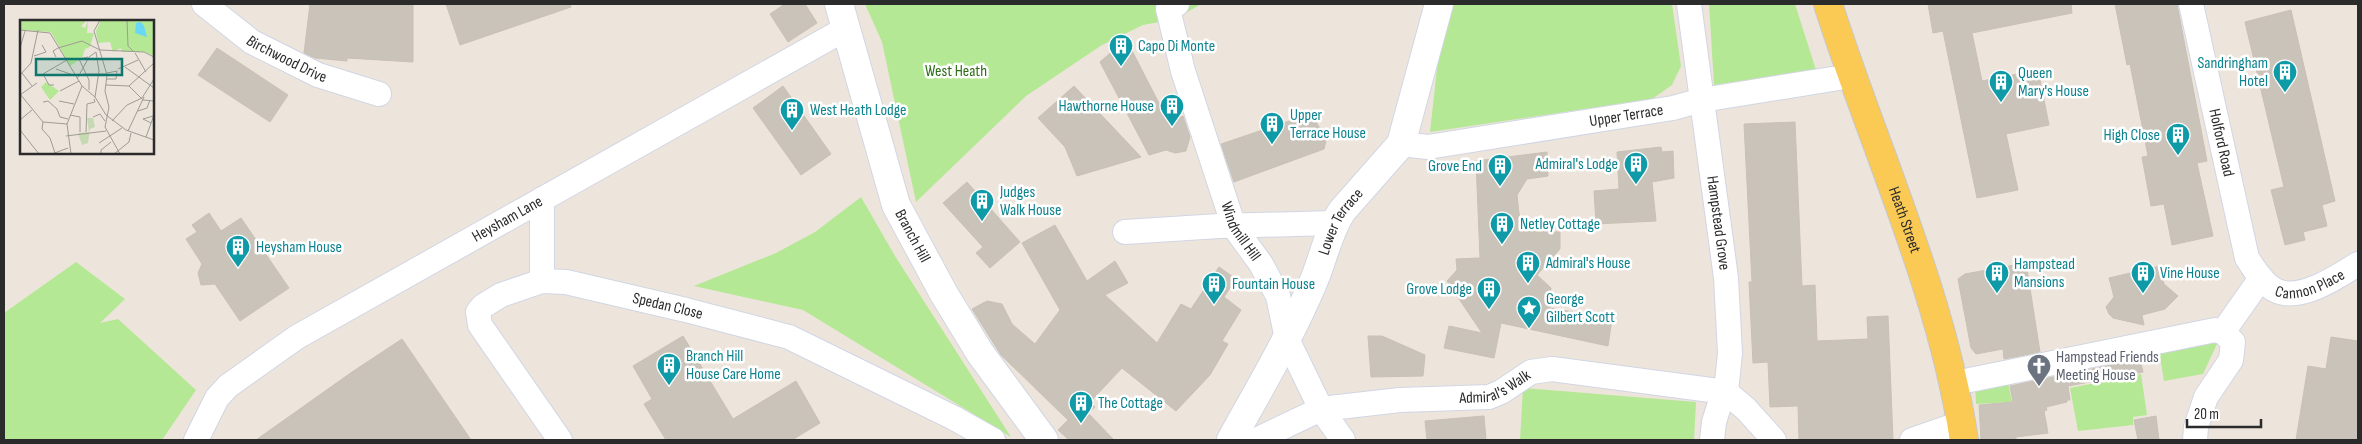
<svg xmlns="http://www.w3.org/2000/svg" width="2362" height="444" viewBox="0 0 2362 444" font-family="'Sofia Sans Condensed',sans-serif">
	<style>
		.green { fill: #b5e894 }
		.building { fill: #c9c3ba; stroke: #c9c1b5 }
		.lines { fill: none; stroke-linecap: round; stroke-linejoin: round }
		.street-casing { stroke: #d1d6e4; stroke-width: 26 }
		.secondary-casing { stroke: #d1d6e4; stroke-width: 30 }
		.primary-casing { stroke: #c8c8c8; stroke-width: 30 }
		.street { stroke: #fff; stroke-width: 24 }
		.secondary { stroke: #fff; stroke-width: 28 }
		.primary { stroke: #faca54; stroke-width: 28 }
		.labels { text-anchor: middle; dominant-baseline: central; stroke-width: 5; stroke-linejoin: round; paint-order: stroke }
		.culture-label { font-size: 16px; fill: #0d838f; stroke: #fff; text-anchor: start }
		.street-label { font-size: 16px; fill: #2b2b2b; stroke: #fff }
		.park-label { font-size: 16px; fill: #2c6d15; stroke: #fff }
		.worship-label { font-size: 16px; fill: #5b616d; stroke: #fff; text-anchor: start }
		.inset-road { fill: none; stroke: #9f9b95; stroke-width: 1 }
		.view { fill: #0f766e; fill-opacity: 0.15; stroke: #0f766e; stroke-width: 2.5 }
		.inset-edge { fill: none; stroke: #2b2b2b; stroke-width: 2.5 }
	</style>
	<rect width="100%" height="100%" fill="#ede5dc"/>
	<!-- green -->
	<g class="green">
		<path d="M865,4H1201L1176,19L1143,25L1102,45L1026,96L916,202L882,42Z"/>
		<path d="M1454,4H1672L1681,66L1672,85L1652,99L1430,132L1440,41Z"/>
		<path d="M1709,4H1795L1816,70L1714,85Z"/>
		<path d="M861,197L895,256L1011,437L803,310L694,286L776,253L815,232Z"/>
		<path d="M76,262L125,299L100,323L118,319L196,390L162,440H4V313Z"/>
		<path d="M2210,337L2217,342V344L2203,374L2164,381L2159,350Z"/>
		<path d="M2141,374L2147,415L2133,417V425L2078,431L2070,388Z"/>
		<path d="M2007,378L2012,402L1976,404L1975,383Z"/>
		<path d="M1523,388L1696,402L1694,440H1520Z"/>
	</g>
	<!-- building -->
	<g class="building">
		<path d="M310,4H413V62L347,58V61L315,58L304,53Z"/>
		<path d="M446,4H570L571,7L460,45Z"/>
		<path d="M785,4H805L817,23L788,42L770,14Z"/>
		<path d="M1928,4H2071L2072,13L1972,33L1982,81L2038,70L2049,125L2006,134L2018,190L1977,198L1943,31L1933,33Z"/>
		<path d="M2115,4H2177L2207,161L2197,163L2213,236L2172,245L2164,204L2151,206L2142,157L2148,156L2130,64L2127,65Z"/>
		<path d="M2291,10L2335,201L2322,205L2327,226L2303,232L2305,240L2285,245L2271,190L2284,187L2245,22Z"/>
		<path d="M1126,39L1164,113L1175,110L1179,118L1183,116L1190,137L1186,151L1175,153L1166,150L1149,155L1100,62Z"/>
		<path d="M217,48L288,95L270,122L198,75Z"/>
		<path d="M783,86L831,154L801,175L753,108Z"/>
		<path d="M1074,86L1141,157L1077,176L1065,147L1038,118Z"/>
		<path d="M1313,113L1318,126L1324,130L1326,141L1324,149L1234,182L1221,144Z"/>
		<path d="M1795,122L1802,286L1815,285L1817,341L1868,339L1867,317L1888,316L1893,440H1799L1798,406L1770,407L1768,362L1753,363L1749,282H1752L1744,124Z"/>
		<path d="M1661,147L1662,152L1673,151L1674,178L1652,182L1656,221L1596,224L1594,191L1619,189L1617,152Z"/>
		<path d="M1547,152L1548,176L1527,179L1517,195L1521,231L1560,232V249L1537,275L1551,288L1550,308L1612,319L1608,346L1501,323L1494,358L1444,348L1449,326L1482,333L1447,281L1457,270L1456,259L1480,258L1476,161Z"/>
		<path d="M967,182L1020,242L990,268L976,253L983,247L943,203Z"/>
		<path d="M209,213L221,231L241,218L289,288L240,321L215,284L201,285L198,273L202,264L186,239L197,232L192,225Z"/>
		<path d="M1055,225L1087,281L1115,261L1128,283L1105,295L1157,343L1181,304L1191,309L1219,267L1236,279L1224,297L1241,310L1222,341L1228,344L1210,375L1176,411L1122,368L1090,402L1095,407L1088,413L1114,440H1069L1058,430L1068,420L1001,355L972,309L987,301L1002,304L1012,324L1035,344L1060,310L1022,243Z"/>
		<path d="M2026,263L2040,352L2004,359L2003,349L1976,354L1971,348L1958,279L1965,274Z"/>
		<path d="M2160,266L2164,284L2178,296L2165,309L2142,315L2144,325L2113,318L2109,314L2106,307L2114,297L2109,278Z"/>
		<path d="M683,336L733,419L796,381L820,423L792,440H666L644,404L652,399L633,366Z"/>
		<path d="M1368,336H1382L1425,355L1423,376L1371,377Z"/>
		<path d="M2331,337L2358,341V440H2296L2308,366L2326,369Z"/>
		<path d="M402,339L471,440H256L352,372Z"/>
		<path d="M2140,359L2143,372L2068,386L2070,400H2067V402L2046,407L2047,410L2044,411L2048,433L2016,437V440H1981L1979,405L2013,402L2010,386Z"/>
		<path d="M1484,416L1486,440H1427L1425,421Z"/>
		<path d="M2156,416L2159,440H2138L2134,420Z"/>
	</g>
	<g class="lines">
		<defs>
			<g id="street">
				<path id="s1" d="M204,4L252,42L318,75L379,94"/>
				<path id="s2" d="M1177,4L1168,9L1183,71L1234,227L1261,264L1278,296L1287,339L1321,409L1343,440"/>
				<path id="s3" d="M1689,4L1726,278L1730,353L1726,392L1720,403L1714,422L1712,440"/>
				<path id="s4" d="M2191,4L2247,258C2254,269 2263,284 2275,290C2299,303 2339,276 2358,264"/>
				<path id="s5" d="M1401,144L1428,147L1673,108L1702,100L1851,76"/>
				<path d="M1125,232L1219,226L1334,223"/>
				<path d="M542,281V199"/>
				<path d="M2223,332L2261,278"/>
				<path d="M1955,383L2215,330L2223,332L2233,342L2231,360L2206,397L2196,427L2195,440"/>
				<path id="s6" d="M196,440L217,398L228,386L297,337L847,28"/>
				<path id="s7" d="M560,440L480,325L478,312L483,306L501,295L542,281L566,282L686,310L789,337L954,418L993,440"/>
				<path id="s8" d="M1256,440L1321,409L1400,400L1489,397L1501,392L1531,372L1552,369L1726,392L1746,409L1774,440"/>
				<path d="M1912,440L1961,423"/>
			</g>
			<g id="secondary">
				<path id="s9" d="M839,4L896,205L944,294L980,353L1044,440"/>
				<path id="s10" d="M1231,440C1259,389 1289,339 1312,285C1323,261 1327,234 1342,211L1401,144L1439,4"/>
			</g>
			<g id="primary">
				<path id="s11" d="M1828,4C1874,149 1941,288 1964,440"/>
			</g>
		</defs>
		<!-- street casing -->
		<use href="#street" class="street-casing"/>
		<!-- secondary casing -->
		<use href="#secondary" class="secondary-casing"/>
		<!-- primary casing -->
		<use href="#primary" class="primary-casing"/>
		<!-- street -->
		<use href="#street" class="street"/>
		<!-- secondary -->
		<use href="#secondary" class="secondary"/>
		<!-- primary -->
		<use href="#primary" class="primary"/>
	</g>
	<!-- icons -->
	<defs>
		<symbol id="building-pin" viewBox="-11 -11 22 30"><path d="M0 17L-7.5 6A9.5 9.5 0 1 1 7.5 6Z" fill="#0f9aa8" stroke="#fff"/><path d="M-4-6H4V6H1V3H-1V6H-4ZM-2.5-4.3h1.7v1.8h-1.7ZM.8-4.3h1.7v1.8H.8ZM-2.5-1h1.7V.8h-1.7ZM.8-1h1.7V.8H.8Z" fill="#fff"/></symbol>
		<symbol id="sight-pin" viewBox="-11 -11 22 30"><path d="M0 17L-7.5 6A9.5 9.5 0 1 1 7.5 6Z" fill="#0f9aa8" stroke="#fff"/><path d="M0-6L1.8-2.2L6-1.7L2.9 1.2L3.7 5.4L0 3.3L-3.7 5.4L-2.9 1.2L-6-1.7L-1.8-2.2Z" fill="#fff"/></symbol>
		<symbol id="church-pin" viewBox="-11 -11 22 30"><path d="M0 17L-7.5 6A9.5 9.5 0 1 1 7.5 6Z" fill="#6b7280" stroke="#fff"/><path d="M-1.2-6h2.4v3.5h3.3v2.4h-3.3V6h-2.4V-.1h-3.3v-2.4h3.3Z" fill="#fff"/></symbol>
	</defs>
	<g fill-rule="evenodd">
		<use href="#building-pin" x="1107" y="32" width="28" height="38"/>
		<use href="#building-pin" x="2271" y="58" width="28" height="38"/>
		<use href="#building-pin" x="1987" y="68" width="28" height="38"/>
		<use href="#building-pin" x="1158" y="92" width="28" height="38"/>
		<use href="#building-pin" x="778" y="96" width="28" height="38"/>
		<use href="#building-pin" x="1258" y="110" width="28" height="38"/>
		<use href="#building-pin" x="2164" y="121" width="28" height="38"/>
		<use href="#building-pin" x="1622" y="150" width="28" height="38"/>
		<use href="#building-pin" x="1486" y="152" width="28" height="38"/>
		<use href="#building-pin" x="968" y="187" width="28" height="38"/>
		<use href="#building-pin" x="1488" y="210" width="28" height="38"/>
		<use href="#building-pin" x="224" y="233" width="28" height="38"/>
		<use href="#building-pin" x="1514" y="249" width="28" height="38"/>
		<use href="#building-pin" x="1983" y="259" width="28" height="38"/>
		<use href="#building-pin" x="2129" y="259" width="28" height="38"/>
		<use href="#building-pin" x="1200" y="270" width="28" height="38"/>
		<use href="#building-pin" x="1475" y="275" width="28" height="38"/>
		<use href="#sight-pin" x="1515" y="294" width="28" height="38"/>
		<use href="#building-pin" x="655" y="351" width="28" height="38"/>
		<use href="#church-pin" x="2025" y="352" width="28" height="38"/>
		<use href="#building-pin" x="1067" y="389" width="28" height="38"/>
	</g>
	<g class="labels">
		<!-- culture labels -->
		<g class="culture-label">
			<text x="1138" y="46">Capo Di Monte</text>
			<text x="2268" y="63" text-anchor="end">Sandringham<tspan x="2268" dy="18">Hotel</tspan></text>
			<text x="2018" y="73">Queen<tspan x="2018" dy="18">Mary's House</tspan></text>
			<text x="1154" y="106" text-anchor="end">Hawthorne House</text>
			<text x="810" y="110">West Heath Lodge</text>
			<text x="1290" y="115">Upper<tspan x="1290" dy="18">Terrace House</tspan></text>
			<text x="2160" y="135" text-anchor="end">High Close</text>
			<text x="1618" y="164" text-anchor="end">Admiral's Lodge</text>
			<text x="1482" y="166" text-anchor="end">Grove End</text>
			<text x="1000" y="192">Judges<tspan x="1000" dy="18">Walk House</tspan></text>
			<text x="1520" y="224">Netley Cottage</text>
			<text x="256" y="247">Heysham House</text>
			<text x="1546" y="263">Admiral's House</text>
			<text x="2014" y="264">Hampstead<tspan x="2014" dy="18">Mansions</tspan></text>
			<text x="2160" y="273">Vine House</text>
			<text x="1232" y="284">Fountain House</text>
			<text x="1472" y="289" text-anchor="end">Grove Lodge</text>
			<text x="1546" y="299">George<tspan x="1546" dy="18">Gilbert Scott</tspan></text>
			<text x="686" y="356">Branch Hill<tspan x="686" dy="18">House Care Home</tspan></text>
			<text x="1098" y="403">The Cottage</text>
		</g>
		<!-- street labels -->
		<g class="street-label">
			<text stroke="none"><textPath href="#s1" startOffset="100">Birchwood Drive</textPath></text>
			<text stroke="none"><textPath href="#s5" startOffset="228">Upper Terrace</textPath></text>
			<text stroke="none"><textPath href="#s4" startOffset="142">Holford Road</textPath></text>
			<text stroke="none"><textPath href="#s6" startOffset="389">Heysham Lane</textPath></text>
			<text stroke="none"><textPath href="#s11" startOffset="229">Heath Street</textPath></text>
			<text stroke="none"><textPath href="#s3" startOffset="221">Hampstead Grove</textPath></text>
			<text stroke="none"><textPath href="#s10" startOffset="245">Lower Terrace</textPath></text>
			<text stroke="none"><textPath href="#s2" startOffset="245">Windmill Hill</textPath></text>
			<text stroke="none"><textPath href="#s9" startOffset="244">Branch Hill</textPath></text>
			<text stroke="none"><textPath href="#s4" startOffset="340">Cannon Place</textPath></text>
			<text stroke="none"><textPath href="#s7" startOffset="354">Spedan Close</textPath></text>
			<text stroke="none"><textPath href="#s8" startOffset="249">Admiral's Walk</textPath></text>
		</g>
		<!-- park labels -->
		<g class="park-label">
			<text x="956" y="71">West Heath</text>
		</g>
		<!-- worship labels -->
		<g class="worship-label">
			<text x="2056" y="357">Hampstead Friends<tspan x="2056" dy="18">Meeting House</tspan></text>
		</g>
	</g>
	<!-- overview -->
	<g transform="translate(20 20)">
		<rect width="134" height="134" fill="#ede5dc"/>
		<path d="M0,0H67L61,6L65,8L68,1L67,13H74L70,27L65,29L62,38L50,46L31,12L0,10ZM81,0H134V36L125,32H102L101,28L93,32L90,22L78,23L76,11ZM26,62L39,71L30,80L21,67Z" fill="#b5e894"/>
		<path d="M67,98H73L75,107L70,109L68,123L62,125L58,113L69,112Z" fill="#c7d9b2"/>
		<path d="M121,2L124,6L127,17L115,13L116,3Z" fill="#68d8f6"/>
		<path class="inset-road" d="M80,0L74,11L87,55L85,71L89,87L85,107L100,134M107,0L108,26L114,32M0,10L30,13L62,66L75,77L86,95M0,28L5,11M115,33L126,52M14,36L26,32L22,25M36,37L33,31L38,28L62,21L80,30L124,32L134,37M68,37L59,39L69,60V70M105,47L134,68M36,49L53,55M98,49L118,40M2,53L12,66M87,53L97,51L96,59H87M63,54H87M0,55L11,43L18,10M57,59L69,37L76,32L79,51L75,77M34,65H29L23,54L47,40M86,65L109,66M109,66L134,43M109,66L123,80L134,81M40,71L59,61M0,74L23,102L47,104M0,75L17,63M39,81L54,84M23,82L28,81L37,89L40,97L48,99M118,91L127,88L130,80M50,95L60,97V112M86,95L106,110L134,120M73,97L80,94L85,101M0,100L12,90M92,101L107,85L122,78L134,59M23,102L22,109L30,118L35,133M131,103L123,99L133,96M0,110L19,134M108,111L124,77M66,112L67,84L75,82L74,79M46,116L86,111M126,117L134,95M79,123L102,108M32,134L48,128M51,134L47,104L62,66M81,134V130L91,122M94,134L109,122L111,113"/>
		<path class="view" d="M16,39H102V55H16Z"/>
		<rect width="134" height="134" class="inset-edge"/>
	</g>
	<!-- border -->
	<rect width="2362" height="444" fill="none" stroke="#2b2b2b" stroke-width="10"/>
	<!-- scale -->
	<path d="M2187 419v8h74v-8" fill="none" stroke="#2b2b2b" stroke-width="2.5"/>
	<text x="2194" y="419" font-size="15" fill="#2b2b2b" stroke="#ffffff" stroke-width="4" paint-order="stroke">20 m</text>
</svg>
